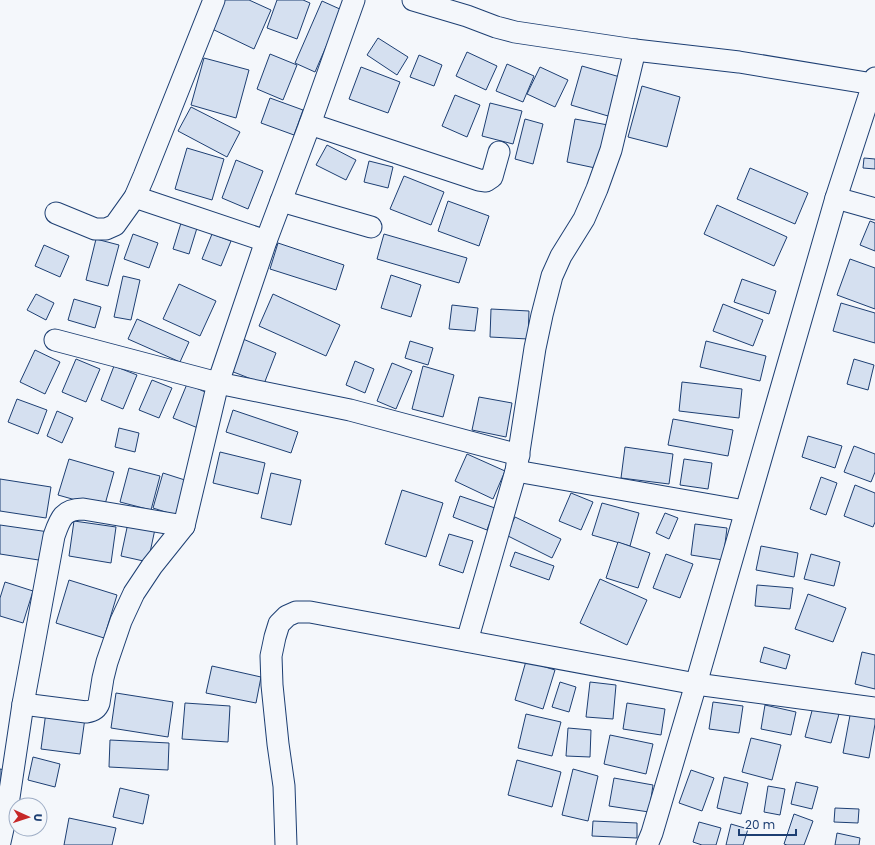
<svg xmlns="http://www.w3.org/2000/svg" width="875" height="845" viewBox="0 0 875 845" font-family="Poppins,sans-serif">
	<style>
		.building { fill: #d5e0f0; stroke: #1d3f73 }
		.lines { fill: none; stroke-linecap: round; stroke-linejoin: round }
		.minor-casing { stroke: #1d3f73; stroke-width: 23 }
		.minor { stroke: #f4f7fb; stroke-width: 21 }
	</style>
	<rect width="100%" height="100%" fill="#f4f7fb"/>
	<!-- building -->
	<g class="building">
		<path d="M223,0H249L271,10L254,49L210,28Z"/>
		<path d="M277,0H303L310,3L297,39L267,28Z"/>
		<path d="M322,1L342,10L315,72L295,63Z"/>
		<path d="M378,38L408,57L397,75L367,55Z"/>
		<path d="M467,52L497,66L486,90L456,76Z"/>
		<path d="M270,54L297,65L283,100L257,89Z"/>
		<path d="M419,55L442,65L434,86L410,77Z"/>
		<path d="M204,58L249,70L236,118L191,105Z"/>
		<path d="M507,64L534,76L523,102L496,91Z"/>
		<path d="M582,66L620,77L608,116L571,105Z"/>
		<path d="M361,67L400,82L388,113L349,99Z"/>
		<path d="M540,67L568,80L555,107L527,94Z"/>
		<path d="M642,86L680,97L667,147L628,137Z"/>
		<path d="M455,95L480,105L467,137L442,126Z"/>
		<path d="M270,98L303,110L294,135L261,123Z"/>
		<path d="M490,103L522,111L513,144L482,136Z"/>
		<path d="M191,107L240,132L227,157L178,131Z"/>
		<path d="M525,119L543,124L533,164L515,159Z"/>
		<path d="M575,119L608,125L600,169L567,162Z"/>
		<path d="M327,145L356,160L346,180L316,165Z"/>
		<path d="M187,148L224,159L212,200L175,189Z"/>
		<path d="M864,158L875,159V169L863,168Z"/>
		<path d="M236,160L263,171L248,209L222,198Z"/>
		<path d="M369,161L393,167L388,188L364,182Z"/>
		<path d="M750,168L808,193L795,224L737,199Z"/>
		<path d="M404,176L444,192L431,225L390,209Z"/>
		<path d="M448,201L489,216L479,246L438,231Z"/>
		<path d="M717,205L787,237L774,266L704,234Z"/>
		<path d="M870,221L875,223V251L860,245Z"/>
		<path d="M181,223L197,228L189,254L173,249Z"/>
		<path d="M133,234L158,243L149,268L124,259Z"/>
		<path d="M212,234L231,241L221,266L202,259Z"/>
		<path d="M384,234L467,258L459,283L377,259Z"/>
		<path d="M96,239L119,245L108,286L86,280Z"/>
		<path d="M278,243L344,265L336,290L270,269Z"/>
		<path d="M44,245L69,256L60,277L35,266Z"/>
		<path d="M850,259L875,268V309L837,295Z"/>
		<path d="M391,275L421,285L411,317L381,308Z"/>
		<path d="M123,276L140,280L131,320L114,317Z"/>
		<path d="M742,279L776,291L769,314L734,302Z"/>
		<path d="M179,284L216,301L200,336L163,319Z"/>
		<path d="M36,294L54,303L46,320L27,310Z"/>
		<path d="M273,294L340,325L326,356L259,326Z"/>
		<path d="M74,299L101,307L95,328L68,320Z"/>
		<path d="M841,303L875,313V343L833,331Z"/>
		<path d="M723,304L763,320L753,346L713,331Z"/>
		<path d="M452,305L478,308L475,331L449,329Z"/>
		<path d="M491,309L529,311L528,339L490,337Z"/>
		<path d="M137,319L189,342L180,362L128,339Z"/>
		<path d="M243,339L276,353L264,384L231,371Z"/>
		<path d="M410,341L433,348L428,365L405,358Z"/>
		<path d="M706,341L766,356L760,381L700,367Z"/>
		<path d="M35,350L60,362L45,394L20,382Z"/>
		<path d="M76,359L100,369L86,402L62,392Z"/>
		<path d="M854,359L874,365L868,390L847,384Z"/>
		<path d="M355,361L374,369L365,393L346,385Z"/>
		<path d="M392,363L412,371L396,409L377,401Z"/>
		<path d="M114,366L137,375L123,409L101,400Z"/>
		<path d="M423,366L454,375L443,417L412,409Z"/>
		<path d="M152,380L172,388L159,418L139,410Z"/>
		<path d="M682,382L742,389L739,418L679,411Z"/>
		<path d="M187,384L212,395L198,428L173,418Z"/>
		<path d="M479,397L512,403L506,437L472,430Z"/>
		<path d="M17,399L47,410L38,434L8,422Z"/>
		<path d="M233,410L298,432L291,453L226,432Z"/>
		<path d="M57,411L73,418L62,443L47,436Z"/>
		<path d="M673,419L733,430L728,456L668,445Z"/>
		<path d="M119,428L139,433L135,452L115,447Z"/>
		<path d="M808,436L842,446L835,468L802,457Z"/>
		<path d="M854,446L875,454V472L871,482L844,472Z"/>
		<path d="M625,447L673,454L669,484L621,478Z"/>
		<path d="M220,452L265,463L258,494L213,483Z"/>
		<path d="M467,454L505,471L493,499L455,481Z"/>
		<path d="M69,459L114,472L104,508L58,495Z"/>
		<path d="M684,459L712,463L708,489L680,485Z"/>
		<path d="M129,468L160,476L151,510L120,502Z"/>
		<path d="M163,473L188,481L178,516L153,508Z"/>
		<path d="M271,473L301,480L291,525L261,518Z"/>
		<path d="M821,477L837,483L826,515L810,509Z"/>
		<path d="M0,479L51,487L46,518L0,511Z"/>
		<path d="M855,485L875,493V522L873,527L844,516Z"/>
		<path d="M402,490L443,503L426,557L385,544Z"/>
		<path d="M571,493L593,502L581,530L559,521Z"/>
		<path d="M460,496L495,508L487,530L453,517Z"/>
		<path d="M602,503L639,513L630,546L592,535Z"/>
		<path d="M665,513L678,518L669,539L656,533Z"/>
		<path d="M515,517L561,539L552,558L506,535Z"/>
		<path d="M74,521L116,527L111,563L69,556Z"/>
		<path d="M128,523L155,529L148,562L121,556Z"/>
		<path d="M695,524L727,528L723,560L691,555Z"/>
		<path d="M0,525L49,532L45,561L0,554Z"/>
		<path d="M449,534L473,541L463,573L439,565Z"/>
		<path d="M618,542L650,553L638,588L606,578Z"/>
		<path d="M761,546L798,553L794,577L756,570Z"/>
		<path d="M515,552L554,566L549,580L510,566Z"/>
		<path d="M666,554L693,564L680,598L653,588Z"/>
		<path d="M811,554L840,562L834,586L804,579Z"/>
		<path d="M600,579L647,600L627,645L580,623Z"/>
		<path d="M69,580L117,595L104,638L56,623Z"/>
		<path d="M5,582L33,591L23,623L0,616V598Z"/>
		<path d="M757,585L793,588L790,609L755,606Z"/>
		<path d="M808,594L846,608L833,642L795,629Z"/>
		<path d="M764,647L790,655L786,669L760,662Z"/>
		<path d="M862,652L875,655V689L855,684Z"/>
		<path d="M526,661L555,670L543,709L515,700Z"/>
		<path d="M212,666L261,677L256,703L206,693Z"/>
		<path d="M560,682L576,687L569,712L552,707Z"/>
		<path d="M590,682L616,685L613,719L586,717Z"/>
		<path d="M116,693L173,702L168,737L111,728Z"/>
		<path d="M713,702L743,706L739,733L709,729Z"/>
		<path d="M185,703L230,706L228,742L182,739Z"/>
		<path d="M627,703L665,709L661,735L623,729Z"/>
		<path d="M765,705L796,712L791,735L761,729Z"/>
		<path d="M813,707L839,714L831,743L805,737Z"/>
		<path d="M851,710L875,714V724L869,758L843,753Z"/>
		<path d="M46,712L85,718L80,754L41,749Z"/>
		<path d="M526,714L561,722L552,756L518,748Z"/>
		<path d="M568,728L591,730L590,757L566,756Z"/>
		<path d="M610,735L653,744L646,774L604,764Z"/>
		<path d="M751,738L781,745L772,780L742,772Z"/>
		<path d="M110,740L169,743L168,770L109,767Z"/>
		<path d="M33,757L60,764L55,787L28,780Z"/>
		<path d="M517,760L561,772L552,807L508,795Z"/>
		<path d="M0,769L5,770L0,799Z"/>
		<path d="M573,769L598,776L588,821L562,815Z"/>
		<path d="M691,770L714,778L702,811L679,803Z"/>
		<path d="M724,777L748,783L741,814L717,808Z"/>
		<path d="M614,778L653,785L649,812L609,806Z"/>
		<path d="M796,782L818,787L812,809L791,804Z"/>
		<path d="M768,786L785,789L780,815L764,812Z"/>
		<path d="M120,788L149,795L143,824L113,817Z"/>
		<path d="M835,808L859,809L858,823L834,822Z"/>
		<path d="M794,814L813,821L804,845H787L784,844Z"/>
		<path d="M69,818L116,828L112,845H64Z"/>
		<path d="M593,821L637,823V838L592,836Z"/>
		<path d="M699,822L721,828L716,845H702L693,842Z"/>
		<path d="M731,824L748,829L743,845H726Z"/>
		<path d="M837,833L860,838L859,845H835Z"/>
	</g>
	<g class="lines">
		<defs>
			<g id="minor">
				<path d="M413,0L467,16L496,27L515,32L635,50L739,62L873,84"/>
				<path d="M875,78L836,198L875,209"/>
				<path d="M310,124L479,180L486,181L492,177L499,152"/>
				<path d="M135,197L266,241"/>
				<path d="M281,201L371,227"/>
				<path d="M56,213L95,229H106L115,225L135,197L144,176L214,0"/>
				<path d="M55,340L218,383L350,410L519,455"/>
				<path d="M516,471L745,511"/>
				<path d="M467,641L516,471L535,348L542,315L552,276L561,256L584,219L597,189L611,150L635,50"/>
				<path d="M23,704L86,712C93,711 97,709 99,703L103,678L107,662L121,621L134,593L152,566L184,526L218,383L266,241L310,124L354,0"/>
				<path d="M0,842L7,811L23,704L54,536C60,519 63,509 83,509L184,526"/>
				<path d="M286,845L284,786L278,744L272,685L271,656L275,637L279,624L287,616L296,612H310L696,684L875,708"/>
				<path d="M647,845L652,833L696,684L836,198"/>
			</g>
		</defs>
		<!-- minor casing -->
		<use href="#minor" class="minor-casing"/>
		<!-- minor -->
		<use href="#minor" class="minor"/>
	</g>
	<!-- north arrow -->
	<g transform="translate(28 817) rotate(93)"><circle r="19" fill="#f4f7fb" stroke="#9eadc5"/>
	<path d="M0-3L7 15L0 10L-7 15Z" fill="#c62828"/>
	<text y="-6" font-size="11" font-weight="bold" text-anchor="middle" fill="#1d3f73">U</text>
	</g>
	<!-- scale -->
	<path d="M739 829v6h57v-6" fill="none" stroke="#1d3f73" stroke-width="2"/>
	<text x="745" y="829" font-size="12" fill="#1d3f73" stroke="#f4f7fb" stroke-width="3" paint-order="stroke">20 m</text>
</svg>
